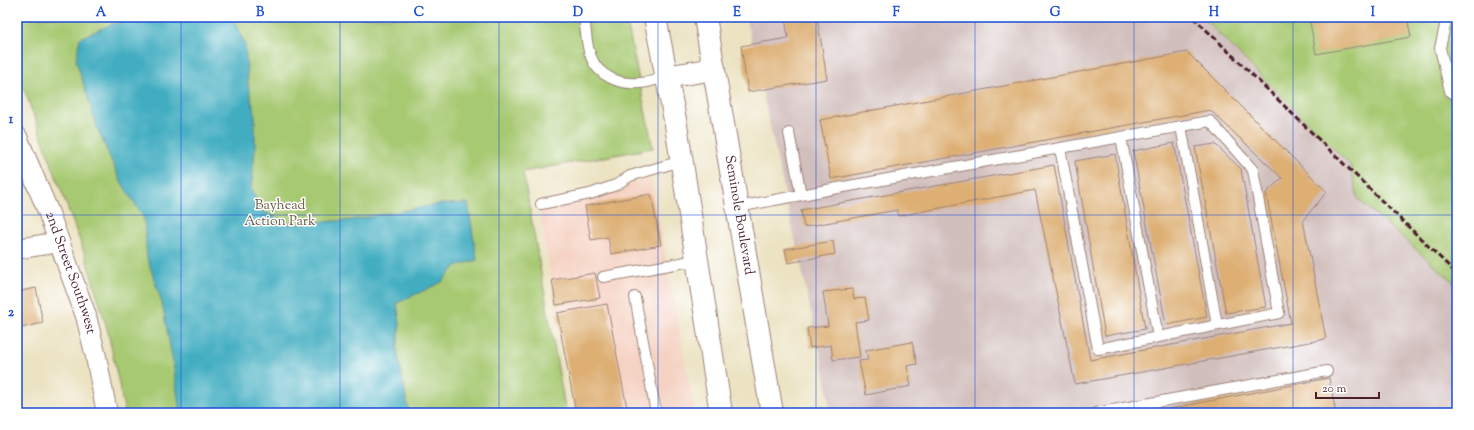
<svg xmlns="http://www.w3.org/2000/svg" width="1474" height="430" viewBox="0 0 1474 430" font-family="'Sorts Mill Goudy',serif">
	<style>
		.built { fill: #f5d2c2 }
		.industrial { fill: #d1bfbd }
		.green { fill: #a7c972; stroke: #78744e }
		.water { fill: #42adc1; stroke: #466676 }
		.building { fill: #ddaf73 }
		.lines { fill: none; stroke-linecap: round; stroke-linejoin: round }
		.service-casing { stroke: #9b8177; stroke-width: 12 }
		.minor-casing { stroke: #9b8177; stroke-width: 22 }
		.primary-casing { stroke: #9b8177; stroke-width: 24 }
		.service { stroke: #fff; stroke-width: 10 }
		.minor { stroke: #fff; stroke-width: 20 }
		.primary { stroke: #fff; stroke-width: 22 }
		.rail { stroke: #4a1f2b; stroke-width: 3; stroke-dasharray: 6 3; stroke-linecap: butt }
		.grid { fill: none; stroke: #1d4ed8; stroke-width: 1; stroke-opacity: 0.55 }
		.labels { text-anchor: middle; dominant-baseline: central; stroke-width: 3; stroke-linejoin: round; paint-order: stroke }
		.park-label { font-size: 14px; fill: #6b5a44; stroke: #fff }
		.street-label { font-size: 14px; fill: #4a1f2b; stroke: #fff }
		.neatline { fill: none; stroke: #1d4ed8; stroke-width: 1.5 }
		.grid-label { font-size: 13px; text-anchor: middle; font-weight: bold; fill: #1d4ed8 }
	</style>
	<rect width="100%" height="100%" fill="#fff"/>
	<filter id="ink" filterUnits="userSpaceOnUse"><feTurbulence type="fractalNoise" baseFrequency=".025" numOctaves="2"/><feDisplacementMap in="SourceGraphic" scale="8" xChannelSelector="R" yChannelSelector="G"/><feConvolveMatrix kernelMatrix="1 2 1 2 8 2 1 2 1" color-interpolation-filters="sRGB"/></filter>
	<filter id="wash" filterUnits="userSpaceOnUse"><feTurbulence type="fractalNoise" baseFrequency=".012" numOctaves="4" result="noise"/><feDisplacementMap in="SourceGraphic" scale="16" xChannelSelector="R" yChannelSelector="G"/><feGaussianBlur stdDeviation="0.9" result="paint"/><feColorMatrix in="noise" values="0 0 0 0 0 0 0 0 0 0 0 0 0 0 0 0 0 1.4 0 .05"/><feComposite in="paint" operator="in"/></filter>
	<g filter="url(#wash)">
		<rect width="100%" height="100%" fill="#ece3c3"/>
		<!-- built -->
		<path class="built" d="M651,179L695,413H575L538,202Z"/>
		<!-- industrial -->
		<path class="industrial" d="M746,17H1202L1350,166L1358,199L1457,285V413H831L825,375Z"/>
		<!-- green -->
		<g class="green">
			<path d="M17,17H626L653,148L523,172L566,413H125L108,332L85,255L17,70Z"/>
			<path d="M1202,17H1457V285L1358,199L1350,165Z"/>
		</g>
		<!-- water -->
		<path class="water" d="M149,17H232L245,44L248,83L255,117V151L251,189L263,211L288,224L351,220L441,204L468,203L477,260L456,266L442,282L397,303L400,325L397,350L409,413H180L173,362L162,303L147,257L144,218L120,180L98,130L76,60L80,38L112,24Z"/>
		<g id="blocks">
			<!-- building -->
			<g class="building">
				<path d="M785,17H817L827,79L748,92L741,46L788,38Z"/>
				<path d="M1290,17H1309V18L1291,21Z"/>
				<path d="M1309,17H1407L1411,37L1316,54Z"/>
				<path d="M1187,52L1327,192L1303,220L1326,339L1075,384L1035,190L898,216L897,210L804,227L801,210L1054,165L1090,360L1291,323L1266,193L1282,178L1210,110L831,179L820,120Z"/>
				<path d="M1174,143L1207,317L1166,325L1133,151Z"/>
				<path d="M1215,144L1241,169L1266,307L1226,313L1195,147Z"/>
				<path d="M1115,154L1145,329L1105,336L1075,161Z"/>
				<path d="M651,194L661,245L611,254L608,237L591,240L585,206Z"/>
				<path d="M833,241L835,254L788,263L785,249Z"/>
				<path d="M595,273L600,298L556,305L552,280Z"/>
				<path d="M36,288L43,323L17,329V292Z"/>
				<path d="M852,289L854,299L865,298L869,320L855,322L860,357L833,360L831,345L810,348L807,328L828,326L823,292Z"/>
				<path d="M607,304L628,413H576L557,313Z"/>
				<path d="M912,342L917,364L907,366L911,386L866,395L859,361L868,360L866,350Z"/>
				<path d="M1329,378L1336,413H1152V412Z"/>
			</g>
		</g>
	</g>
	<g filter="url(#ink)">
		<use href="#blocks" fill-opacity="0" stroke="#9b8177" stroke-width="1"/>
		<g class="lines">
			<defs>
				<g id="service">
					<path d="M584,17C586,29 586,46 591,57C598,76 620,85 639,83C648,83 658,79 666,77"/>
					<path d="M1447,17L1440,48L1450,91L1457,96"/>
					<path d="M1181,126L1217,325"/>
					<path d="M1121,137L1158,337"/>
					<path d="M801,195L827,190L1210,121L1253,170L1279,313L1098,349L1060,148"/>
					<path d="M541,204L590,194L616,185L630,176L681,161"/>
					<path d="M738,207L801,195L789,133"/>
					<path d="M603,277L697,260"/>
					<path d="M635,297L656,413"/>
					<path d="M1096,413L1327,371"/>
				</g>
				<g id="minor">
					<path id="s1" d="M17,137L48,211L86,316L96,357L107,413"/>
					<path d="M17,249L59,242"/>
				</g>
				<g id="primary">
					<path d="M655,17L676,125L721,413"/>
					<path id="s2" d="M705,17L772,413"/>
					<path d="M666,77L714,69"/>
				</g>
			</defs>
			<!-- service casing -->
			<use href="#service" class="service-casing"/>
			<!-- minor casing -->
			<use href="#minor" class="minor-casing"/>
			<!-- primary casing -->
			<use href="#primary" class="primary-casing"/>
			<!-- service -->
			<use href="#service" class="service"/>
			<!-- minor -->
			<use href="#minor" class="minor"/>
			<!-- primary -->
			<use href="#primary" class="primary"/>
			<!-- rail -->
			<path class="rail" d="M1193,17L1457,274"/>
		</g>
	</g>
	<!-- grid -->
	<path class="grid" d="M181,17V413M340,17V413M499,17V413M658,17V413M816,17V413M975,17V413M1134,17V413M1293,17V413M17,215H1457"/>
	<g class="labels">
		<!-- park labels -->
		<g class="park-label">
			<text x="280" y="206">Bayhead<tspan x="280" dy="16">Action Park</tspan></text>
		</g>
		<!-- street labels -->
		<g class="street-label">
			<text stroke="none"><textPath href="#s2" startOffset="201">Seminole Boulevard</textPath></text>
			<text stroke="none"><textPath href="#s1" startOffset="146">2nd Street Southwest</textPath></text>
		</g>
	</g>
	<!-- margin -->
	<rect width="1474" height="430" fill="none" stroke="#fff" stroke-width="44"/>
	<!-- scale -->
	<path d="M1316 392v6h63v-6" fill="none" stroke="#4a1f2b" stroke-width="2"/>
	<text x="1322" y="392" font-size="12" fill="#4a1f2b" stroke="#ffffff" stroke-width="3" paint-order="stroke">20 m</text>
	<rect x="22" y="22" width="1430" height="386" class="neatline"/>
	<g class="grid-label">
		<text x="101" y="16">A</text>
		<text x="260" y="16">B</text>
		<text x="419" y="16">C</text>
		<text x="578" y="16">D</text>
		<text x="737" y="16">E</text>
		<text x="896" y="16">F</text>
		<text x="1055" y="16">G</text>
		<text x="1214" y="16">H</text>
		<text x="1373" y="16">I</text>
		<text x="11" y="123">1</text>
		<text x="11" y="316">2</text>
	</g>
</svg>
